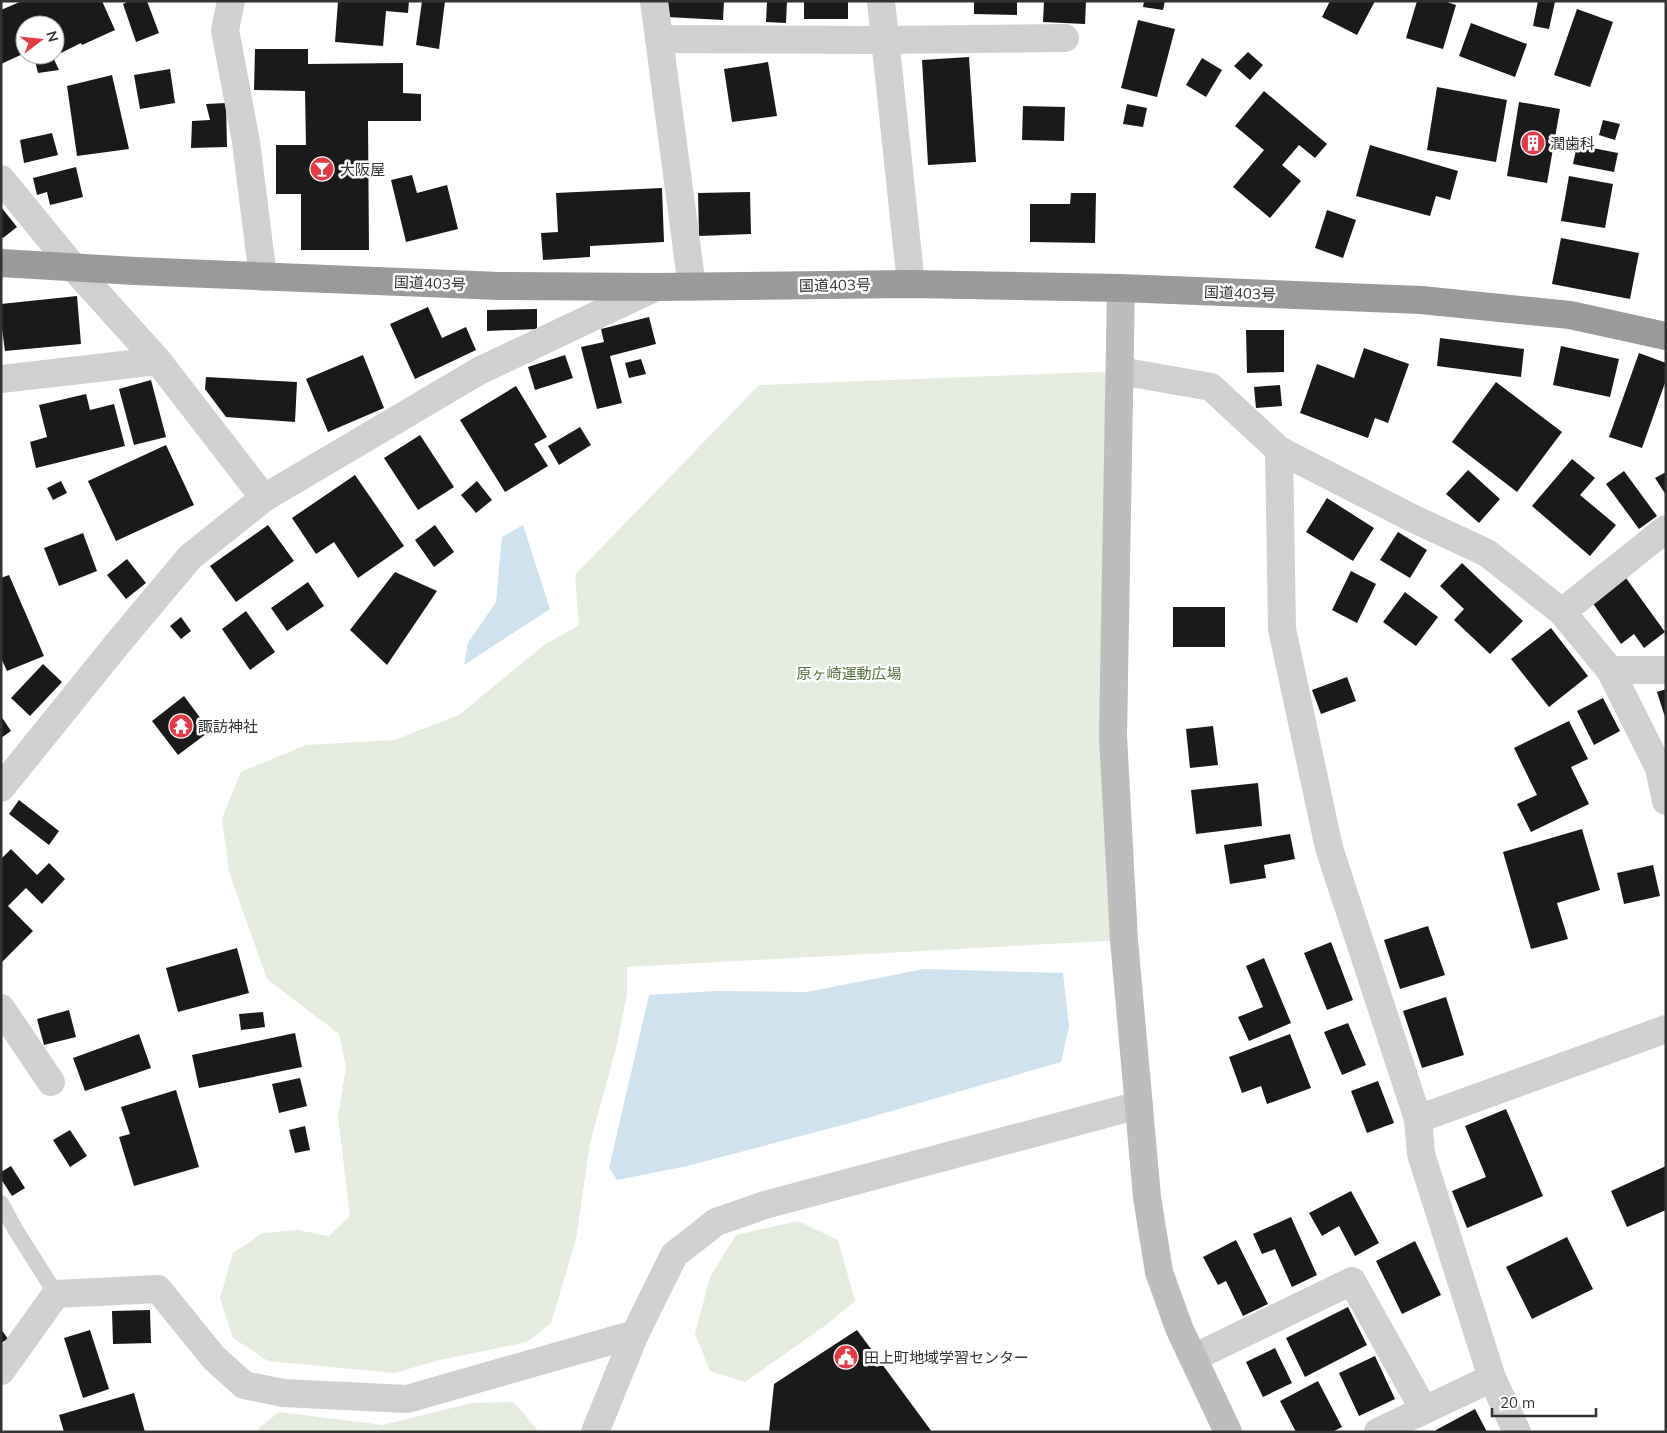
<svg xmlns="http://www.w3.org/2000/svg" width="1667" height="1433" viewBox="0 0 1667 1433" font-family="Mulish,'Noto Sans JP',sans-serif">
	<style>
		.green { fill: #e6ecdf }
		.water { fill: #cfe2ee }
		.building { fill: #1a1a1a }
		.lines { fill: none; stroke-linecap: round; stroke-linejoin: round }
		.lane { stroke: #d0d0d0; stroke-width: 16 }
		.street { stroke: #d0d0d0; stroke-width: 28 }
		.secondary { stroke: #bdbdbd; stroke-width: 28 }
		.highway { stroke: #9a9a9a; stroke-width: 28 }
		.labels { text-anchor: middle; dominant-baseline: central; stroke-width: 5; stroke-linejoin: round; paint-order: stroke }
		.poi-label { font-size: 15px; fill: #333; stroke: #fff; text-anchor: start }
		.street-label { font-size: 15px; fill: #333; stroke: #fff }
		.park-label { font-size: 15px; fill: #56703f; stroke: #fff }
	</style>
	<rect width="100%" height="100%" fill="#fff"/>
	<!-- green -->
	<g class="green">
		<path d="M1120,371L1124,940L627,967V994L616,1048L590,1143L576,1239L551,1323L527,1342L435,1361L395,1373L268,1361L233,1338L220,1298L233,1253L263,1233L297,1230L329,1236L350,1216L338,1117L346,1067L339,1034L267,979L229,872L222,818L241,772L306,745L394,740L459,715L544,645L579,625L575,575L759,385Z"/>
		<path d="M798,1221L838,1240L855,1301L826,1325L745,1382L710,1371L695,1334L710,1277L736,1235Z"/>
		<path d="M514,1402L539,1432H259V1428L279,1412L383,1425L472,1403Z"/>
	</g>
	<!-- water -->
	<g class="water">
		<path d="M523,525L550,609L464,665L468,643L496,602L502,537Z"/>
		<path d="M924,969L1063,973L1069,1026L1061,1062L850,1123L687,1166L617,1180L609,1168L649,995L716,991L807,992Z"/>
	</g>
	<!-- building -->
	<g class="building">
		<path d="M22,1H102L115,30L82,45L81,43L61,53L55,40V25H25V53L1,64V10Z"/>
		<path d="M129,1H147L159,33L136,42L123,4Z"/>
		<path d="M338,1H409L408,13L386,11L383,46L335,42Z"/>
		<path d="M422,1H445L439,49L416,45Z"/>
		<path d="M668,1H724L723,20L667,17Z"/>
		<path d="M767,1H787L786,23L766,22Z"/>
		<rect x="804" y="1" width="44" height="18"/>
		<path d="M974,1H1017V15L974,14Z"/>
		<path d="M1044,1H1086L1085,24L1043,22Z"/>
		<path d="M1144,1H1165L1163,10L1143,7Z"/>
		<path d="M1330,1H1375L1357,35L1322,17Z"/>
		<path d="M1417,1H1444L1456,5L1443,49L1406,38Z"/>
		<path d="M1538,1L1555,2L1549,29L1533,26Z"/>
		<path d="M1577,9L1613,22L1590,87L1554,75Z"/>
		<path d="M1138,20L1175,29L1157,97L1121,88Z"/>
		<path d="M1471,23L1527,44L1515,77L1459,56Z"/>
		<path d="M255,49H308V64L403,63V93L421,94V121H368L369,250H301V194H276V145H306L305,91L254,90Z"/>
		<path d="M1248,52L1263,65L1250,80L1234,66Z"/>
		<path d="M40,55H52L59,70L38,73L34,57Z"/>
		<path d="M969,57L976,162L928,165L922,60Z"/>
		<path d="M1202,58L1222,70L1206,97L1186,85Z"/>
		<path d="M768,62L777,116L732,122L724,69Z"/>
		<path d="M170,69L175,103L140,109L134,75Z"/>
		<path d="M112,75L129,149L77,156L67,86Z"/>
		<path d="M1437,87L1507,100L1496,162L1427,150Z"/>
		<path d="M1264,91L1327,144L1315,158L1299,145L1282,165L1301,181L1270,218L1233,187L1264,150L1235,126Z"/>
		<path d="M1519,102L1560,109L1547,183L1507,176Z"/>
		<path d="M226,103L227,147L191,148L192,121L210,120L206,104Z"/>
		<path d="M1127,104L1147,108L1143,127L1123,124Z"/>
		<path d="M1023,106L1065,107L1064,141L1022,140Z"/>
		<path d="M1603,120L1620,124L1615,140L1599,135Z"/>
		<path d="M52,133L58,155L24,163L20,140Z"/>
		<path d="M1370,145L1458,171L1450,200L1436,196L1430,216L1356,196Z"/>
		<path d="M1577,145L1618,153L1614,172L1573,164Z"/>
		<path d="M76,167L83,197L50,205L47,192L37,195L33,178Z"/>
		<path d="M412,175L417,193L447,185L458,229L406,242L391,180Z"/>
		<path d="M1569,176L1613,184L1605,228L1561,221Z"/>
		<path d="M662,188L664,242L590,246V257L543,260L541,233L558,232L556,193Z"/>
		<path d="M750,192L751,234L699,236L698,193Z"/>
		<path d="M1071,193H1096L1095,243L1030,242V204H1070Z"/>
		<path d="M1,207L17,227L3,238L1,236Z"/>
		<path d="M1327,210L1356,220L1343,258L1315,248Z"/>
		<path d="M1561,238L1639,253L1630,299L1552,284Z"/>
		<path d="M77,296L81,344L5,351L1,321V304Z"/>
		<path d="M428,307L442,338L466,327L476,350L415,379L390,324Z"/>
		<path d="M537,309V329L487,331V310Z"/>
		<path d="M649,317L656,344L610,356L622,403L597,409L581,347L604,342L601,329Z"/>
		<path d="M1246,330H1284V372L1247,373Z"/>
		<path d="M1440,338L1524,349L1521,377L1437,366Z"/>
		<path d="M1561,346L1619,359L1610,397L1553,385Z"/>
		<path d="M1364,348L1409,364L1388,423L1375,418L1368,438L1300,413L1317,364L1354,378Z"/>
		<path d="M1639,353L1666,363V380L1642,448L1609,437Z"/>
		<path d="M363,355L384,408L328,432L306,379Z"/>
		<path d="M565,355L573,378L535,390L528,367Z"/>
		<path d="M641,359L646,374L629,378L625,363Z"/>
		<path d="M206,377L297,382L295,422L226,417L205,389Z"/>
		<path d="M151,380L166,437L134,445L119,389Z"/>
		<path d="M1496,382L1562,432L1517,492L1452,442Z"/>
		<path d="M1280,385L1282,406L1256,408L1254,387Z"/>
		<path d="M516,386L547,437L534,444L548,466L505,492L460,420Z"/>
		<path d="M86,394L90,410L114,404L125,446L36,468L30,442L47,437L39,405Z"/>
		<path d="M580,427L591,445L559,465L548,446Z"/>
		<path d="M420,435L454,487L418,510L384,458Z"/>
		<path d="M166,445L194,505L116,541L88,481Z"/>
		<path d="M1572,459L1595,478L1580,495L1616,525L1590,556L1532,506Z"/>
		<path d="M1468,470L1500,499L1479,523L1446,494Z"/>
		<path d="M1624,471L1657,516L1639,529L1606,484Z"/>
		<path d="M1666,472V495L1655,478Z"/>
		<path d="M355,475L404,546L358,578L334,542L316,554L292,518Z"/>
		<path d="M61,481L67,493L53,500L47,488Z"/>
		<path d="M477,481L492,500L476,513L461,495Z"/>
		<path d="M1327,498L1374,528L1353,561L1306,532Z"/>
		<path d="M268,525L294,561L236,602L210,566Z"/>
		<path d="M435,525L454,552L434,567L415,540Z"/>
		<path d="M1398,532L1427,550L1410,578L1380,560Z"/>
		<path d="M83,533L97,571L59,586L44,548Z"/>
		<path d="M127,559L146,583L126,599L107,575Z"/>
		<path d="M1462,563L1523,621L1490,654L1454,620L1464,609L1440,586Z"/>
		<path d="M1351,571L1376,584L1357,623L1332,610Z"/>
		<path d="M395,572L437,591L387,665L350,630Z"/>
		<path d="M9,575L44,656L7,671L1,658V578Z"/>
		<path d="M1626,578L1665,632L1644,648L1634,634L1621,644L1592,602Z"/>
		<path d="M308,582L324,606L287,631L271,608Z"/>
		<path d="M1405,592L1438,617L1416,646L1383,622Z"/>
		<rect x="1173" y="607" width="52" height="40"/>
		<path d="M246,611L275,652L250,670L222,629Z"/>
		<path d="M181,617L191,631L181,639L170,626Z"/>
		<path d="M1551,628L1588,676L1549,707L1511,659Z"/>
		<path d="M43,664L62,682L30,716L11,698Z"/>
		<path d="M1347,677L1356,701L1321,714L1312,690Z"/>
		<path d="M1666,689V717H1665L1657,692Z"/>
		<path d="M184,696L210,731L178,755L152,721Z"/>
		<path d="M1603,698L1620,731L1594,745L1577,711Z"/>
		<path d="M1,716L11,731L1,738Z"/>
		<path d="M1569,721L1588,759L1571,767L1589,804L1531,832L1517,804L1537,795L1514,748Z"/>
		<path d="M1213,726L1218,765L1190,768L1186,729Z"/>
		<path d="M1258,783L1262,826L1196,834L1191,790Z"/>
		<path d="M19,800L59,831L49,845L9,814Z"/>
		<path d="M1582,829L1600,890L1557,903L1568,939L1531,949L1503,852Z"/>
		<path d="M1290,834L1295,859L1264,865L1266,878L1230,884L1224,845Z"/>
		<path d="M11,849L37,875L49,863L65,879L42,904L26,888L8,906L33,931L2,962L1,859Z"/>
		<path d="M1653,865L1660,896L1624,904L1617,873Z"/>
		<path d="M1428,926L1445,975L1400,989L1384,940Z"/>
		<path d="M1331,942L1353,1000L1327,1010L1304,953Z"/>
		<path d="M237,948L249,993L178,1012L166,968Z"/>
		<path d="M1264,958L1291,1023L1249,1041L1238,1017L1263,1007L1246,966Z"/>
		<path d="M1446,997L1464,1055L1422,1068L1403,1011Z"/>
		<path d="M69,1010L76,1037L44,1045L37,1019Z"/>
		<path d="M263,1012L265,1027L241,1030L239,1014Z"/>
		<path d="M1348,1023L1366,1065L1342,1075L1324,1032Z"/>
		<path d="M295,1033L302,1067L199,1088L192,1055Z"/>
		<path d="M139,1034L151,1068L85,1091L73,1058Z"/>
		<path d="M1290,1034L1311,1088L1267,1104L1261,1086L1242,1093L1229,1057Z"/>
		<path d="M300,1078L307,1106L279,1113L272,1084Z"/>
		<path d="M1378,1081L1394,1123L1367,1133L1351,1091Z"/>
		<path d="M176,1090L199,1167L134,1186L119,1137L130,1134L121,1107Z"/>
		<path d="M1506,1109L1543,1196L1467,1228L1452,1191L1486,1177L1465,1126Z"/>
		<path d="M305,1126L310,1150L295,1153L289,1130Z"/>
		<path d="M70,1130L87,1156L70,1167L53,1140Z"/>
		<path d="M11,1166L25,1188L12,1196L1,1179V1172Z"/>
		<path d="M1666,1166V1210L1627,1227L1611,1191Z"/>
		<path d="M1351,1191L1379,1243L1355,1256L1339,1226L1322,1236L1309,1213Z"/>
		<path d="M1291,1217L1317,1275L1292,1287L1275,1249L1262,1254L1253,1234Z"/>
		<path d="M1567,1237L1593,1289L1532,1319L1506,1267Z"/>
		<path d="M1236,1240L1268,1304L1243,1316L1226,1281L1218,1285L1203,1257Z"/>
		<path d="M1415,1241L1441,1295L1402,1314L1376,1261Z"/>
		<path d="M1348,1307L1367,1345L1305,1377L1286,1338Z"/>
		<path d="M150,1310L151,1343L113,1344L112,1311Z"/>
		<path d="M1,1329L8,1339L1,1343Z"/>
		<path d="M90,1330L109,1389L83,1398L64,1338Z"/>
		<path d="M857,1330L932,1432H769L774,1384Z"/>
		<path d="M1275,1348L1292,1383L1263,1397L1246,1362Z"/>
		<path d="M1375,1356L1395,1399L1359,1416L1339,1373Z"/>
		<path d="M1318,1381L1342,1427L1332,1432H1296L1280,1401Z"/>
		<path d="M134,1393L145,1432H64L59,1415Z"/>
		<path d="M1475,1409L1487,1432H1436V1430Z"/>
	</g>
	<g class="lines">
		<!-- lane -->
		<path class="lane" d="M1,1203L15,1229L56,1294"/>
		<!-- street -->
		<g class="street">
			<path d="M231,1L225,30L246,142L263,277"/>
			<path d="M654,1L692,287"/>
			<path d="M881,1L911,284"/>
			<path d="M659,39L885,40L1065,38"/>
			<path d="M1,179L74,268L158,361L264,498"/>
			<path d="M1120,371L1211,387L1279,450L1412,518L1487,553L1562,612L1610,670L1659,768L1666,801"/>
			<path d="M1,379L158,361"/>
			<path d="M1279,450L1282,629L1329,848L1418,1119L1421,1154L1492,1378L1517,1432"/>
			<path d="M1562,612L1666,529"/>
			<path d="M1610,670H1666"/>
			<path d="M1,788L118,643L190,557L264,498L479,371L656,287"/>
			<path d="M1,1008L51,1082"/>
			<path d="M1418,1119L1666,1029"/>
			<path d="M1193,1358L1352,1281L1424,1410"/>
			<path d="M1,1371L56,1294L158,1289L214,1358L244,1385L283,1393L407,1399L635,1334"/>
			<path d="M595,1432L635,1334L674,1255L716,1222L765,1205L1139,1105"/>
			<path d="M1378,1432L1492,1378"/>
		</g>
		<!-- secondary -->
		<path class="secondary" d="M1121,288L1113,736L1124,940L1147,1197L1159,1272L1179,1328L1228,1432"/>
		<!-- highway -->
		<path class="highway" d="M1,263L135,271L499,286L656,287L911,284L1121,288L1421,300L1570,315L1666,336"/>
	</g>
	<!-- icons -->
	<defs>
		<symbol id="building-disc" viewBox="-11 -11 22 22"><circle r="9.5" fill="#e63946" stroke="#fff"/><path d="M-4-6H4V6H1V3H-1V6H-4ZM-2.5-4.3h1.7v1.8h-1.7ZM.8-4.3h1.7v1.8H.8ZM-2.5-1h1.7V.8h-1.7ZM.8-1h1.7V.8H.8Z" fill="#fff"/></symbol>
		<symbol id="bar-disc" viewBox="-11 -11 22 22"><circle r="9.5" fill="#e63946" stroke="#fff"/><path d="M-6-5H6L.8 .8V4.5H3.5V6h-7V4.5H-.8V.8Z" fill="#fff"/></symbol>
		<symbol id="temple-disc" viewBox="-11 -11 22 22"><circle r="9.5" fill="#e63946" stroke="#fff"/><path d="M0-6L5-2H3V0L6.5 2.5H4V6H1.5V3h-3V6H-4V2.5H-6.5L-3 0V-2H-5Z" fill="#fff"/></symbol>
		<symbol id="civic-disc" viewBox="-11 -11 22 22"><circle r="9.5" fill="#e63946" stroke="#fff"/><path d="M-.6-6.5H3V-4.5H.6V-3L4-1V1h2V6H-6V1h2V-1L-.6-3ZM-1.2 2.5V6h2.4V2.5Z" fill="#fff"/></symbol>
	</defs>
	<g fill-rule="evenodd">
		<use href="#building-disc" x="1519" y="129" width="28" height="28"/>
		<use href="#bar-disc" x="308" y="155" width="28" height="28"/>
		<use href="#temple-disc" x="167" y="712" width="28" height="28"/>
		<use href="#civic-disc" x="832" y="1343" width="28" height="28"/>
	</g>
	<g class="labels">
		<!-- poi labels -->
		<g class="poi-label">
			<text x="1550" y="143">潤歯科</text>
			<text x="340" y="169">大阪屋</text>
			<text x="198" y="726">諏訪神社</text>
			<text x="864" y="1357">田上町地域学習センター</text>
		</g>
		<!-- street labels -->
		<g class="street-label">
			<text transform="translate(430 283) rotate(2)">国道403号</text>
			<text transform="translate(835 285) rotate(-1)">国道403号</text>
			<text transform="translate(1240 293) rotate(2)">国道403号</text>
		</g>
		<!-- park labels -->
		<g class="park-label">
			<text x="849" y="673">原ヶ崎運動広場</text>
		</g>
	</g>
	<!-- border -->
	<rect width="1667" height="1433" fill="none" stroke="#333333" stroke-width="5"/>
	<!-- north arrow -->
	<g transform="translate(40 40) rotate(74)"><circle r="24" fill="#ffffff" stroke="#adadad"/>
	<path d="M0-4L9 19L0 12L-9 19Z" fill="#e63946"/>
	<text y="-8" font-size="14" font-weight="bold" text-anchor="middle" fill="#333333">N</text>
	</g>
	<!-- scale -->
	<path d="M1492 1408v8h104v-8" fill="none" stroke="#333333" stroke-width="2.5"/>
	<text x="1500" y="1408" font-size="15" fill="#333333" stroke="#ffffff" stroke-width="4" paint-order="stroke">20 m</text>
</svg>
